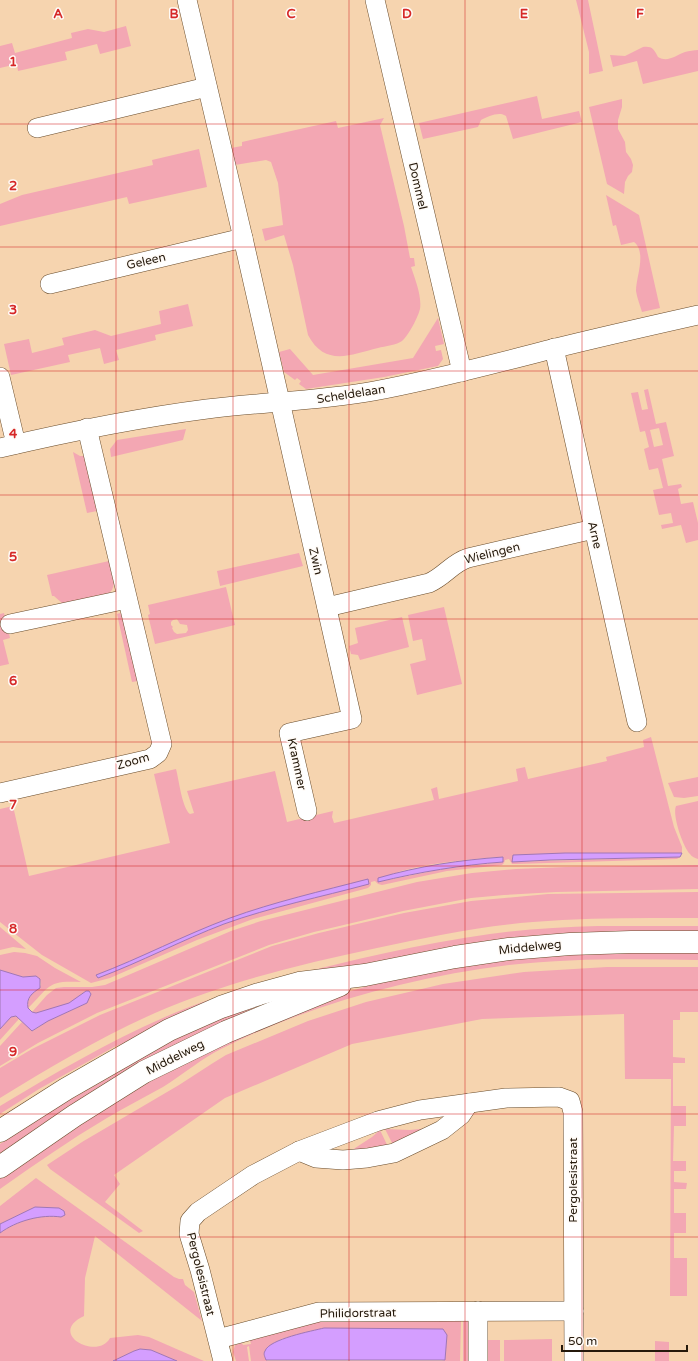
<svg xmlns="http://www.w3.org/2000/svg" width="698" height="1361" viewBox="0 0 698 1361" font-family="'Varela Round',sans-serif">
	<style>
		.green { fill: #f3a7b3; fill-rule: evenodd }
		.water { fill: #d49eff; stroke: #a076b6 }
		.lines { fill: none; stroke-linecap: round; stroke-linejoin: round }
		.street-casing { stroke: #694c2b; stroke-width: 20 }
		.secondary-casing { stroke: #694c2b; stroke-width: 23 }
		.street { stroke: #fff; stroke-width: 19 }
		.secondary { stroke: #fff; stroke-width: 22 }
		.grid { fill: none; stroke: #d62828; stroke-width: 1; stroke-opacity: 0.55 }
		.labels { text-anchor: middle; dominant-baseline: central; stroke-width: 3; stroke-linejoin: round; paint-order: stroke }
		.street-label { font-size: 12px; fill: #25190b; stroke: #fffbf7 }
		.grid-label { font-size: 13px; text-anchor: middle; font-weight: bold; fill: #d62828; stroke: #fffbf7; stroke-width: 3; stroke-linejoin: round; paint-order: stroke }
	</style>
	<rect width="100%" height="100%" fill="#f6d4af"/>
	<!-- green -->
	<g class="green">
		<path d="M576,0H588L603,71L589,74V52Z"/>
		<path d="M126,26L131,46L100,54L97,44L65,52L67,60L18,71L17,64L0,68V46L12,43L15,53L72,38L71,33L88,29L104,32Z"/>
		<path d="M643,47C652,46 654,49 658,57C668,63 676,55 685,52C689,51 694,50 698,50V71L643,84L637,61L613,67L610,55L625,56Z"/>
		<path d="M537,96L542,119L579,111L582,122L513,139L506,116C500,111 488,116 481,120L478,127L423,139L419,123Z"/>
		<path d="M622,99V107L618,120V129L625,142L626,152L631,159L633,165L632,172L628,176L625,182L624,194L607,184L589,107Z"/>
		<path d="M384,118L380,125L404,226L410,258H414L415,266L411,267C415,279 422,296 420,309C418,317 409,335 402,341C397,345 385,346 378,348C350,355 325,367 308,335L293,265L284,235L265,241L262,229L283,225L278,183L271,162L266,160L235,165L231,148L242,146V142L336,121L338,128Z"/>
		<path d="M199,149L207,187L129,204L127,197L0,226V204L22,195L153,165L152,160Z"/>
		<path d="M606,195L639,215L660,308L642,312C640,305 637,298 636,291C636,277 647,252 634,242L621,245L616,225L613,226Z"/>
		<path d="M188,304L193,326L155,335L156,340L116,350L119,360L104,364L100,348L68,355L70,362L11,375L4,344L29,339L32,353L64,345L62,338L95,330L111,336L161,324L159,311Z"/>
		<path d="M438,318L444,344L435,346L436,351L441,350L443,359L438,366L384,377L306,389L299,384L301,381L297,378L295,380L284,372L279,352L290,349L313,375L413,358Z"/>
		<path d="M648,389L656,424L666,422L674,456L662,459L668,486L681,484L682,487L678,489L681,504L693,502L698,523V540L686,543L681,525L662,529L661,525L673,523L671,513L659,515L653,490L663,488L658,468L649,470L644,449L649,447L645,431L640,432L631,393L638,392L642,410L648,409L644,390ZM659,428L663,445L654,447L650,430Z"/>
		<path d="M186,429L183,440L111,457L110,449L117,440Z"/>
		<path d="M73,452L80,456H85L97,511L87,513Z"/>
		<path d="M299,553L303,566L220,586L217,571Z"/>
		<path d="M109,561L114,584L112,590L109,593L106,595L63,604L54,596H52L47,575Z"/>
		<path d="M226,587L235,625L155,644L148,615L150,614L148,605ZM177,619L180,624L187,625L188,630L186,633L177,634L174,632L172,628L173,627L171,625V622L173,620Z"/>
		<path d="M444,607L462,684L417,695L410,664L426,660L422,639L413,641L408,615Z"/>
		<path d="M4,613L10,638L3,640L9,664L0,666V614Z"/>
		<path d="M120,613L123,616L138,681L132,682L117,614Z"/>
		<path d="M402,617L409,647L360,660L358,655L351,654L349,646L358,643L355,628Z"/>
		<path d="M651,737L674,827L682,847V853L525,855H513L512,862L680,857L677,859L515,864H512L509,859L505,860L504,863L502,865L447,871L382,885L378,884L375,881L371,882V885L368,888L253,919L197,940L110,978L91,983L42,955L0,922V809L13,806L29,876L170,843L154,774L176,769C179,780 182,808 190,814L194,813L187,791L275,771L287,822L333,811L332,817L334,823L434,800L431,789L437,787L439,799L518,781L516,769L525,767L528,779L607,761L606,757L644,747L643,740ZM503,857V862L443,869L378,882C385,879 393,873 401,871C434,862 469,859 503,857ZM366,880L368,884C321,897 271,907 224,924C182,940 141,962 98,978L96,975C142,958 185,935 231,918C275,902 321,892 366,880Z"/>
		<path d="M698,777V796L684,798L674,797L668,783Z"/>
		<path d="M698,801V859C695,858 692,857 690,854C683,847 672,815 676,806Z"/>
		<path d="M698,865V889L556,892L504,895L471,898L403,911L314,932L269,945L97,1013L38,1043L0,1066V1046L21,1023L22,1022L33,1031L48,1021L87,1003L91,993L89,991C83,990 77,999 71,1003C60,1008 47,1010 36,1013L32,1012L47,995L56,988L64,987H92L105,985L231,931L261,921L417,882L472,873L516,869L566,867Z"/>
		<path d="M698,892V918C643,918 588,917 533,922C480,926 429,937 377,948C301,964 226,982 155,1013C101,1037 50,1067 0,1098V1068L32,1049L100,1015L272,946L319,933L404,913L471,901L548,894Z"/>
		<path d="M598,926H698V933L539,937L167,1026L114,1047L39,1089L0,1114V1106C54,1074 107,1042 165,1017C203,1000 242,989 282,978C351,960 420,944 490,934C526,929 562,927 598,926Z"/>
		<path d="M0,927L26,949L13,947L0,950Z"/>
		<path d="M698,951V960C635,959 572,958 509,965C412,977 311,1004 223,1048C202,1058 184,1074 163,1087C145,1097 125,1107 107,1118C70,1140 35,1164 0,1189V1177L159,1073L328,998L381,982L427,971L523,956Z"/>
		<path d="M14,952L25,953L37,956L55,968L81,982C46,980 50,987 28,1008C26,998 34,992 41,985L40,979L36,976L23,977L0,970V955Z"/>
		<path d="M607,967H698V1012H680V1020H673V1057L685,1058V1063H673V1106H686V1126H674L673,1161H686V1171H674V1182L687,1183L686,1189H674V1213H686V1233H674V1258H687V1296H670L671,1079H625L624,1014L482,1019L352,1044L225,1098L114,1175L120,1184L105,1202L143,1231L139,1233L50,1169L47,1165L82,1142L179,1085L213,1063L226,1055L308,1021L366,1002L443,984L524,972Z"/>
		<path d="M298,988L0,1157V1144L40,1117L122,1070L165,1038Z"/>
		<path d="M14,1016L19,1018L18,1020L0,1040V1029L11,1017Z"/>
		<path d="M439,1127L393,1145L385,1129L410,1130Z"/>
		<path d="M380,1130L389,1149L349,1152L372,1137Z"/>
		<path d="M36,1178L174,1277L179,1279H183L185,1285L194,1292L202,1321L95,1236L85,1278L84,1316C46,1334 98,1361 110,1338L138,1335L149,1337L204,1361H177L151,1350L140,1349L134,1351L113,1361H0V1233C17,1221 41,1214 61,1217L64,1215L65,1213L59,1208L35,1207L0,1224V1206Z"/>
		<path d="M316,1319H467L469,1323L470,1361H463V1321H461L460,1361H442L445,1360L447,1335L443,1329L324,1328L281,1339L274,1343L264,1353L267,1361H251L249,1346L247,1347L249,1361H236L233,1352L235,1345L242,1343L243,1345L251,1344L249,1337Z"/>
		<path d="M552,1339V1361H504V1340Z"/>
		<rect x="487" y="1340" width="13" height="21"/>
		<path d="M655,1341L669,1342V1361H655Z"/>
	</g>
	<!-- water -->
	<g class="water">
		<path d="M565,853H682L680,857L550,860L512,862L513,855Z"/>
		<path d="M503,857V862C461,865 420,872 378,882V878C419,866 460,860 503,857Z"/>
		<path d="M368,879L369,884C321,897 271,907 224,924C182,940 141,962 98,978L96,975C141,958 184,935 230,918C274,902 322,891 368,879Z"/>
		<path d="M0,970L23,977L36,976L40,979V988C32,993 26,998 28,1008L32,1012L36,1013L69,1003L86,991H89L91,994L87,1003L48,1021L32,1031L16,1016L11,1017L0,1029Z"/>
		<path d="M35,1207L59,1208L64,1211L65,1215L61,1217C41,1214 16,1221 0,1233V1224Z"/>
		<path d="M324,1328L443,1329L447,1335L445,1360H266C265,1357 263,1354 265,1351C269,1339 312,1331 324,1328Z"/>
		<path d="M140,1349L151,1350L177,1361H113L134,1351Z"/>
	</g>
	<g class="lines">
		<defs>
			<g id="street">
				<path d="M187,0L243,238L352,719L289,733L307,811"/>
				<path d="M375,0L462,372"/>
				<path d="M37,128L207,87"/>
				<path d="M50,284L243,238"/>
				<path d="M554,348L637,722"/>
				<path d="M0,377L16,444"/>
				<path d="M0,448C68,432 137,418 207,409C263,402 319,401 374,391C434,380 493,364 552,349C600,337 649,326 698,315"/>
				<path d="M327,607L429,583C445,576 452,563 468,558L594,529"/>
				<path d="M10,624L127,599"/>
				<path d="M0,793L150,759L158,753L162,744L87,428"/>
				<path d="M299,1151L316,1158L343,1160L367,1158L394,1153L442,1130L461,1115L469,1103"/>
				<path d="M478,1311V1361"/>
				<path d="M218,1339L319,1312L574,1311"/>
				<path d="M223,1361L200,1270L189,1234L190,1221L198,1212L253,1175L299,1151L378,1121L420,1110L506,1098L559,1097L570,1101L573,1112L574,1361"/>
			</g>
			<g id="secondary">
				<path d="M0,1131L66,1089L169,1030L221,1007L259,994L299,983L365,975L455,957L509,949L570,944L631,942H698"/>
				<path d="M0,1167L74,1116L144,1072L226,1032L340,985"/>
			</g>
		</defs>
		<!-- street casing -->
		<use href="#street" class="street-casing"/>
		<!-- secondary casing -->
		<use href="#secondary" class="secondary-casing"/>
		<!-- street -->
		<use href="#street" class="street"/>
		<!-- secondary -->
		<use href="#secondary" class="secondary"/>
	</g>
	<!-- grid -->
	<path class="grid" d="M116,0V1361M233,0V1361M349,0V1361M465,0V1361M582,0V1361M0,124H698M0,247H698M0,371H698M0,495H698M0,619H698M0,742H698M0,866H698M0,990H698M0,1114H698M0,1237H698"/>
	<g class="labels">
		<!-- street labels -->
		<g class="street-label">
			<text transform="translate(418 186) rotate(77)">Dommel</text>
			<text transform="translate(146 261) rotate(-13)">Geleen</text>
			<text transform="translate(351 394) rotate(-9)">Scheldelaan</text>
			<text transform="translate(595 535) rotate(77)">Arne</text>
			<text transform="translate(492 553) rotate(-14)">Wielingen</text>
			<text transform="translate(316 561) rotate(77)">Zwin</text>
			<text transform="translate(133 761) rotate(-16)">Zoom</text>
			<text transform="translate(297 764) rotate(78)">Krammer</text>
			<text transform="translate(530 947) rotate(-6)">Middelweg</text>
			<text transform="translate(175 1057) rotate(-27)">Middelweg</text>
			<text transform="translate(573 1180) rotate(-90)">Pergolesistraat</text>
			<text transform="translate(201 1274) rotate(76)">Pergolesistraat</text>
			<text transform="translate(358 1313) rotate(-1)">Philidorstraat</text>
		</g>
	</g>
	<g class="grid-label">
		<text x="58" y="18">A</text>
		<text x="174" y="18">B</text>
		<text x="291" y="18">C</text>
		<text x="407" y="18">D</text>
		<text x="524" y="18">E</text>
		<text x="640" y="18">F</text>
		<text x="13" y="66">1</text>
		<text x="13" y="190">2</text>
		<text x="13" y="314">3</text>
		<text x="13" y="438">4</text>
		<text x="13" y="561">5</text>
		<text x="13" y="685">6</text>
		<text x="13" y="809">7</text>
		<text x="13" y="933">8</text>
		<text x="13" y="1056">9</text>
	</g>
	<!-- scale -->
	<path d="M562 1345v6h125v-6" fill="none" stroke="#25190b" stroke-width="2"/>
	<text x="568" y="1345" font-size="12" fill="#25190b" stroke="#fffbf7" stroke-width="3" paint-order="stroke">50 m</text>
</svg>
